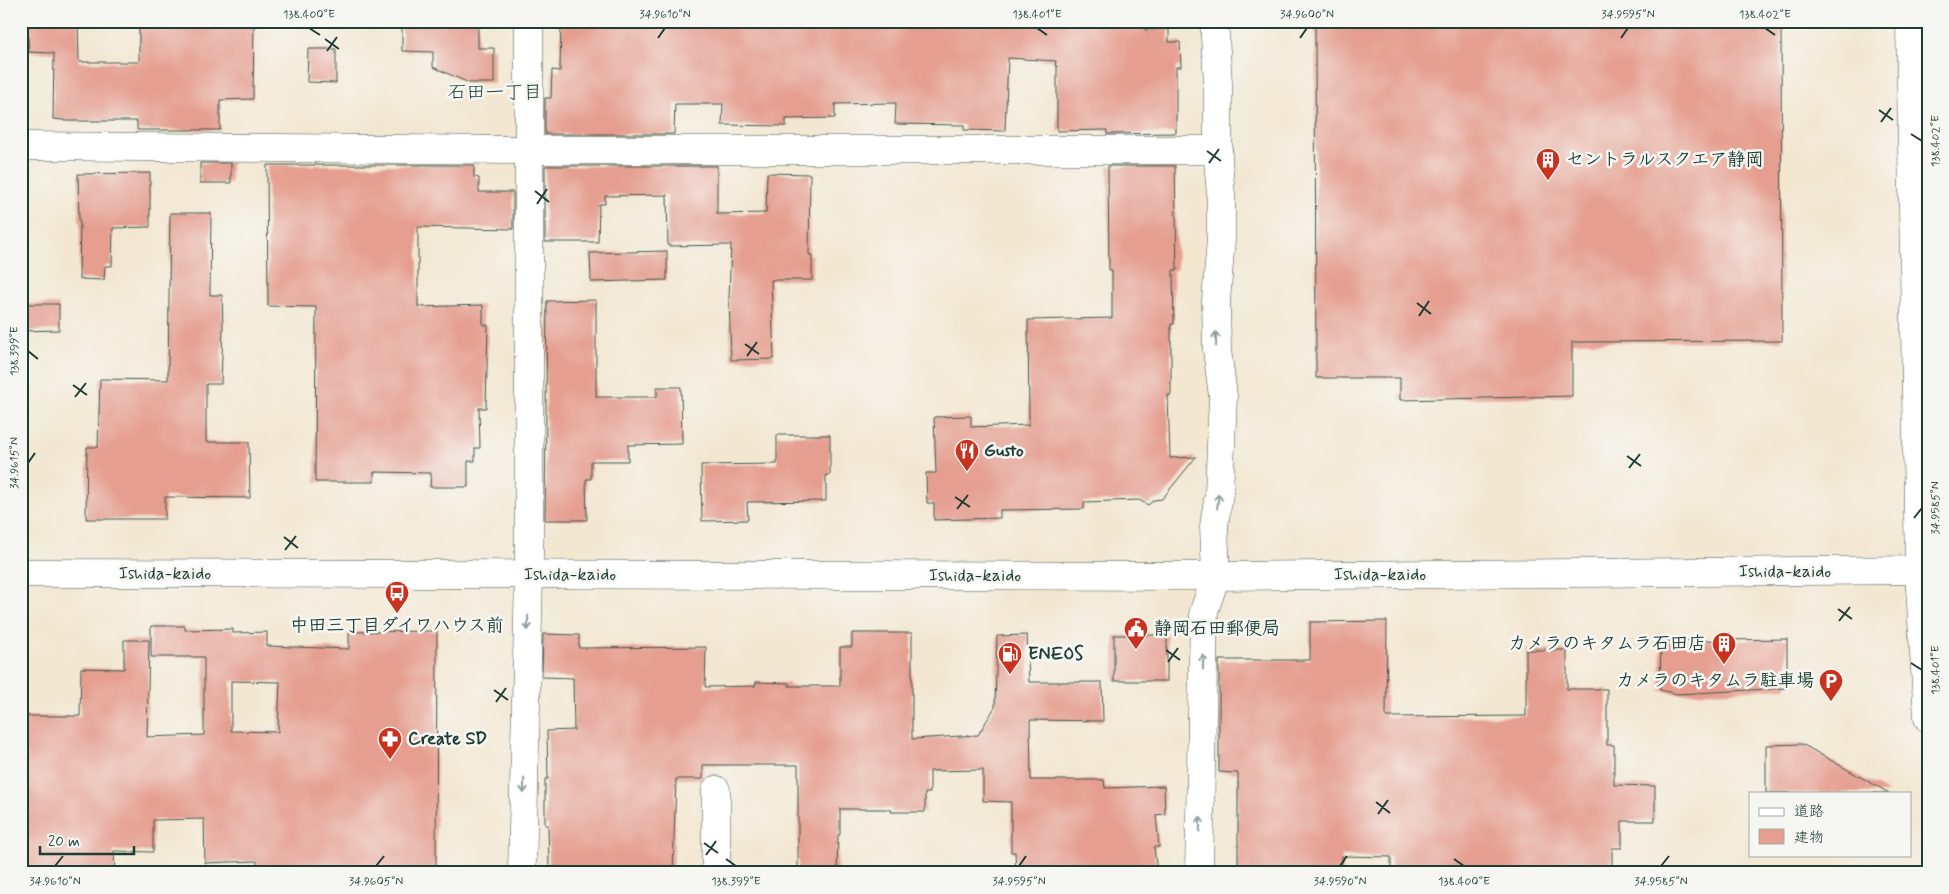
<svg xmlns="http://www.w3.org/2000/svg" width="1949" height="894" viewBox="0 0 1949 894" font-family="Mynerve,'Klee One',sans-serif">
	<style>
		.building { fill: #e59e8f; fill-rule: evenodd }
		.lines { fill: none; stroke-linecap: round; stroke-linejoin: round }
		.minor-casing { stroke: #3f564c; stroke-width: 29 }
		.minor { stroke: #fff; stroke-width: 28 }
		.oneway { stroke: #8f9e9a }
		.ticks { fill: none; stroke: #1f3d34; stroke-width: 2 }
		.labels { text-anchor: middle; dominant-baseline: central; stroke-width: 5; stroke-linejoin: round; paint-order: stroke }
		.poi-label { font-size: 18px; font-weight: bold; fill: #1f3d34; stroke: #f6f6f2; text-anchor: start }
		.street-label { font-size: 18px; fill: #1f3d34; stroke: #f6f6f2 }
		.neighbourhood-label { font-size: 19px; fill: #1f3d34; stroke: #f6f6f2 }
		.neatline { fill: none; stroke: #1f3d34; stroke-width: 2 }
		.ticks-label { font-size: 12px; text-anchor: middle; fill: #1f3d34 }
	</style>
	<rect width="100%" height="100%" fill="#f6f6f2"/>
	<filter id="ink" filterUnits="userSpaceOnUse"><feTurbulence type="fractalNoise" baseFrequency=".02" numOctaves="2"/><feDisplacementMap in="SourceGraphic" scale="10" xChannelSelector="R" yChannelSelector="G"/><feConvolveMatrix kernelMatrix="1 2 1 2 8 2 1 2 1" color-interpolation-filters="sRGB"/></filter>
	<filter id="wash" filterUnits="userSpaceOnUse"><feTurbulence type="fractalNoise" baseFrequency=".0096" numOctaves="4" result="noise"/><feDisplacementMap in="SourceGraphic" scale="20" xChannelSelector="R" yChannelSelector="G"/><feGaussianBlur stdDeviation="1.12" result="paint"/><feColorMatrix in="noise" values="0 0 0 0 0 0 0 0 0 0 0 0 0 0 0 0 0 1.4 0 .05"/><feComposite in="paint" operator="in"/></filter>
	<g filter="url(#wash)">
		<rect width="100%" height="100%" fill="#f3e7d2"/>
		<g id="blocks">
			<!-- building -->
			<g class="building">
				<path d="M27,21H78L79,62H139V21H254L253,99L220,100V130H137V121H64V120L53,119L54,53L29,52Z"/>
				<path d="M443,21H478V48H494V83H469L433,67V52L402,51V24L443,25Z"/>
				<path d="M561,21H772V24H893V21H1145V30L1169,29V42H1180L1181,67H1176V133L1107,134V130L1057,131V66H1055L1056,61L1008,58L1005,131L964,130V125L895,124L896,103L835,104V118L786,119V126L722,125L723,104H675L674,134H545V98H551L552,70L560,71Z"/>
				<path d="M1315,21H1781L1782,341L1572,342V396L1400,400V378H1316Z"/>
				<path d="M308,49H336V83L307,82Z"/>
				<rect x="200" y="163" width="31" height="20"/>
				<path d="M267,165H474V177L479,178V192H513V229L418,227V307L483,305V325H488L486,408H479L480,448H475V461H468V487H430L431,473L374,472V482H315L316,307L268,306Z"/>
				<path d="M545,166H717V214L766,213L767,173L810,174L809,255H812V280H771L774,359L731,360L729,297L731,245L668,246L667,195L605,196V204H599L598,242H545Z"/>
				<path d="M1108,166H1175L1177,270H1173L1174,324H1171V395H1168L1170,458L1196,457L1162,499L1154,500L1148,505L1139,500L1084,502V509L1000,510V518L934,520V503H927L926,473H936L934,417L971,416V427L1029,425L1028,320L1112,318V270H1109Z"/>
				<path d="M150,173V227L113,228L112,266H105L104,280L79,279L80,222H79L78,174Z"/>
				<path d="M170,213H211L210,295H222L223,328L221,384H206V442H249L250,498L165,497V519H86L87,447H98L100,379L168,380Z"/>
				<path d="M667,251V280L591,282L590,253Z"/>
				<path d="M596,300V397H657V387H681L682,444L628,445V461H591V479H586L587,520H545L547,301Z"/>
				<path d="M21,304H59V330L21,331Z"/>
				<path d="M777,435H830V475H826V501L747,502L748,520L702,521L701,465L777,464Z"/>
				<path d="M1387,621L1386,717L1526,716V650H1567V689H1607V745H1614V785L1655,786V821H1622V848H1612V873H1391V857L1342,856V873H1238V773L1219,772V660H1310V622Z"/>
				<path d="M151,626H185V630L233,629V633L267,632V646L349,649V632L437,631L436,873H257V861L205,863L204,819L153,820V852L114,851L115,873H21V716H80L81,668L124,669V640H149L147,737L204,735V657H151ZM231,681L280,682L278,732L231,731Z"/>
				<path d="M852,633H912V739L978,735L995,707L997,636L1027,635L1029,682H1102L1103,721L1030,720L1031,780H1104L1105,788L1164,786L1165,814L1156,815L1159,847H1154L1157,873H1016L1015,852H1011V802L983,801V770L930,771V793H925V812H891V809H840V835H838L837,873H798V765H703V779H676L673,873H559V867H549L548,825H545V779H548L547,731L574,730L573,678L542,677L543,634L579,635V648L706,647L705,687L755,686L756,682L789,683V686H840V647H852Z"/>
				<rect x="1114" y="635" width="53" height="46"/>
				<path d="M1787,639V688L1677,694L1660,690L1661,641Z"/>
				<path d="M1802,744L1889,793H1766V745Z"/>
			</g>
		</g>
	</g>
	<g filter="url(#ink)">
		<use href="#blocks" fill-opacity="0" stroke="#3f564c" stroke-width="1"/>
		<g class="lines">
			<defs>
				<g id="minor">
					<path d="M1910,21L1919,571L1928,718"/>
					<path d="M21,146L529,150H1218"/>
					<path d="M21,573L1216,576L1928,570"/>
					<path d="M716,790V873"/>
					<path d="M522,873L529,575V21"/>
					<path d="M1199,873L1204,611L1216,576L1214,526L1219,493L1223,396L1217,350L1216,301L1221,239V195L1218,160V83L1214,21"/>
				</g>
			</defs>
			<!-- minor casing -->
			<use href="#minor" class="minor-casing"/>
			<!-- minor -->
			<use href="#minor" class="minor"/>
		</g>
		<!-- one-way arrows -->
		<defs><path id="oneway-shaft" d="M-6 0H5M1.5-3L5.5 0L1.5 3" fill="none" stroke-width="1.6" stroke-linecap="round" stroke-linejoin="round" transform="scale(1.25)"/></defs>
		<g class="oneway">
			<use href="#oneway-shaft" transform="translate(1216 339) rotate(-91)"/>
			<use href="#oneway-shaft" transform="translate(1218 501) rotate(-83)"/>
			<use href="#oneway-shaft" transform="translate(528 623) rotate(91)"/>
			<use href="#oneway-shaft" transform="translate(1203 662) rotate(-89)"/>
			<use href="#oneway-shaft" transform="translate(524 786) rotate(91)"/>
			<use href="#oneway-shaft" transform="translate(1200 824) rotate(-89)"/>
		</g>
	</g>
	<!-- ticks -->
	<path class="ticks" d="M309,28L320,35M1037,28L1047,35M1765,28L1775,35M658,38L665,28M1300,38L1307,28M1621,38L1628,28M325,39L339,49M327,51L337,37M1879,110L1893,120M1881,122L1891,108M1911,134L1922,141M1207,151L1221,161M1209,163L1219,149M535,191L549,202M537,204L547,189M1417,303L1431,314M1419,316L1429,301M745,344L759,354M28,351L38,359M747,356L757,342M73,385L87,395M75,397L86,383M1627,456L1641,466M28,463L35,453M1629,468L1640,454M955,497L970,507M957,509L968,495M1914,518L1922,508M284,537L298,548M285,550L296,536M1838,609L1852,619M1839,621L1850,607M1166,650L1180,660M1168,662L1178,648M1911,663L1922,670M494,690L508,700M496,702L506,688M1376,802L1390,813M1378,814L1388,800M704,843L718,853M706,855L716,841M726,859L736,866M1454,859L1464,866M55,866L63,856M376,866L384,856M1019,866L1026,856M1340,866L1347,856M1661,866L1669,856"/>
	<!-- icons -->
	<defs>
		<symbol id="building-pin" viewBox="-11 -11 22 30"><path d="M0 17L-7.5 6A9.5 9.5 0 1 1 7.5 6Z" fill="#c8321e" stroke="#f6f6f2"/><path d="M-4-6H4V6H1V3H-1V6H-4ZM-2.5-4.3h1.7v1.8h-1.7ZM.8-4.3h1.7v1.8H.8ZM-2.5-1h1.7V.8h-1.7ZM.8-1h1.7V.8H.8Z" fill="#fff"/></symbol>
		<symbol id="restaurant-pin" viewBox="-11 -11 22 30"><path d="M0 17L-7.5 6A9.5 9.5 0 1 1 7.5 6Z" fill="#c8321e" stroke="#f6f6f2"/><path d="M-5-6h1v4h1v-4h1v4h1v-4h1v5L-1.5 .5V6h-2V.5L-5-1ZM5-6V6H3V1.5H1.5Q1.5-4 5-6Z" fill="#fff"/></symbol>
		<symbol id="bus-pin" viewBox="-11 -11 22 30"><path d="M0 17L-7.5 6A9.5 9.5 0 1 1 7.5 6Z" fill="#c8321e" stroke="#f6f6f2"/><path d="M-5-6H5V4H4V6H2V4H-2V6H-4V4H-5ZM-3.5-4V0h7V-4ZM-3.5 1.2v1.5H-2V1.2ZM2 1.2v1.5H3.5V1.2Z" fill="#fff"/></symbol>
		<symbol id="civic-pin" viewBox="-11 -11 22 30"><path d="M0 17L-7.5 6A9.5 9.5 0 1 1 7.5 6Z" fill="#c8321e" stroke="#f6f6f2"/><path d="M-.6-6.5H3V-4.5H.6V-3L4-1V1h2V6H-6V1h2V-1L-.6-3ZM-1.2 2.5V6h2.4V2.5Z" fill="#fff"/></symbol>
		<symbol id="fuel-pin" viewBox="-11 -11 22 30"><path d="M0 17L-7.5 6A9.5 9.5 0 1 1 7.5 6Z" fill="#c8321e" stroke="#f6f6f2"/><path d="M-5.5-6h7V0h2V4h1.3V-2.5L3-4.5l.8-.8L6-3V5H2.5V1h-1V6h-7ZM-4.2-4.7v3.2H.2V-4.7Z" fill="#fff"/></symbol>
		<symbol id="parking-pin" viewBox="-11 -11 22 30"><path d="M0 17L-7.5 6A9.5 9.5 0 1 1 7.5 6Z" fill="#c8321e" stroke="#f6f6f2"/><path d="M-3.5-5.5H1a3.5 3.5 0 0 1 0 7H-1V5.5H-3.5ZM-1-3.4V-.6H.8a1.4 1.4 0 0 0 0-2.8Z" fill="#fff"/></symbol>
		<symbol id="pharmacy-pin" viewBox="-11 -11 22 30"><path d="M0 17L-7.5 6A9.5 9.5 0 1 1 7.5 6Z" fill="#c8321e" stroke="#f6f6f2"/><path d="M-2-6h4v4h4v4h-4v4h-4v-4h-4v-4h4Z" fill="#fff"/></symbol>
	</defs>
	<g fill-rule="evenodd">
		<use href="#building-pin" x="1534" y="146" width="28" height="38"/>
		<use href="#restaurant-pin" x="953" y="437" width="28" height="38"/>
		<use href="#bus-pin" x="383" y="579" width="28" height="38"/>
		<use href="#civic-pin" x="1122" y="615" width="28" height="38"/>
		<use href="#building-pin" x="1710" y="630" width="28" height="38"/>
		<use href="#fuel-pin" x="996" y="640" width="28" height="38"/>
		<use href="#parking-pin" x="1817" y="667" width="28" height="38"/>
		<use href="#pharmacy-pin" x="376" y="725" width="28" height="38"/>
	</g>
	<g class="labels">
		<!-- poi labels -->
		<g class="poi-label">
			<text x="1566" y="160">セントラルスクエア静岡</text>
			<text x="984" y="451">Gusto</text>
			<text x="397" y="626" text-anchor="middle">中田三丁目ダイワハウス前</text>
			<text x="1154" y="629">静岡石田郵便局</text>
			<text x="1706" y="644" text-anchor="end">カメラのキタムラ石田店</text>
			<text x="1028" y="654">ENEOS</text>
			<text x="1814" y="681" text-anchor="end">カメラのキタムラ駐車場</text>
			<text x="408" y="739">Create SD</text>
		</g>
		<!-- street labels -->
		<g class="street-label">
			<text x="1785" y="572">Ishida-kaido</text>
			<text x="165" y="574">Ishida-kaido</text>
			<text x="570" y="575">Ishida-kaido</text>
			<text x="1380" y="575">Ishida-kaido</text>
			<text x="975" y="576">Ishida-kaido</text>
		</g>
		<!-- neighbourhood labels -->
		<g class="neighbourhood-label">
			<text x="495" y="92">石田一丁目</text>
		</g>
	</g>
	<!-- margin -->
	<rect width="1949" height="894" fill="none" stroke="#f6f6f2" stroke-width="55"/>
	<!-- legend -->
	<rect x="1749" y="792" width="162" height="65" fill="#f6f6f2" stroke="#a0aca6"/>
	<rect x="1759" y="808" width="25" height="8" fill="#ffffff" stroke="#a0aca6"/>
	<text x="1794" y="816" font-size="15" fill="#1f3d34">道路</text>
	<rect x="1759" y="829" width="25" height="15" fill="#e59e8f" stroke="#a0aca6"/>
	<text x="1794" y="842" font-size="15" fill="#1f3d34">建物</text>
	<!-- scale -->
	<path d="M40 846v8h94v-8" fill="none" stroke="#1f3d34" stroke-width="2.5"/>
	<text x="48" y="846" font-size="15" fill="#1f3d34" stroke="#f6f6f2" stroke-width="4" paint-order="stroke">20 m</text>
	<rect x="28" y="28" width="1894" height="838" class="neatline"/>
	<g class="ticks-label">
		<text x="309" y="18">138.400°E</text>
		<text x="665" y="18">34.9610°N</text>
		<text x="1037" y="18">138.401°E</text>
		<text x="1307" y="18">34.9600°N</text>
		<text x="1628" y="18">34.9595°N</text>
		<text x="1765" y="18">138.402°E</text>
		<text transform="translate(1935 141) rotate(-90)" y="4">138.402°E</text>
		<text transform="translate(14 351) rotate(-90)" y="4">138.399°E</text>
		<text transform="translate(14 463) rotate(-90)" y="4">34.9615°N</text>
		<text transform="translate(1935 508) rotate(-90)" y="4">34.9585°N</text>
		<text transform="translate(1935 670) rotate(-90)" y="4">138.401°E</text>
		<text x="55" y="885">34.9610°N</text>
		<text x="376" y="885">34.9605°N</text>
		<text x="736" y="885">138.399°E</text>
		<text x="1019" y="885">34.9595°N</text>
		<text x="1340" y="885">34.9590°N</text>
		<text x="1464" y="885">138.400°E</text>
		<text x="1661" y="885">34.9585°N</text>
	</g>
</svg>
